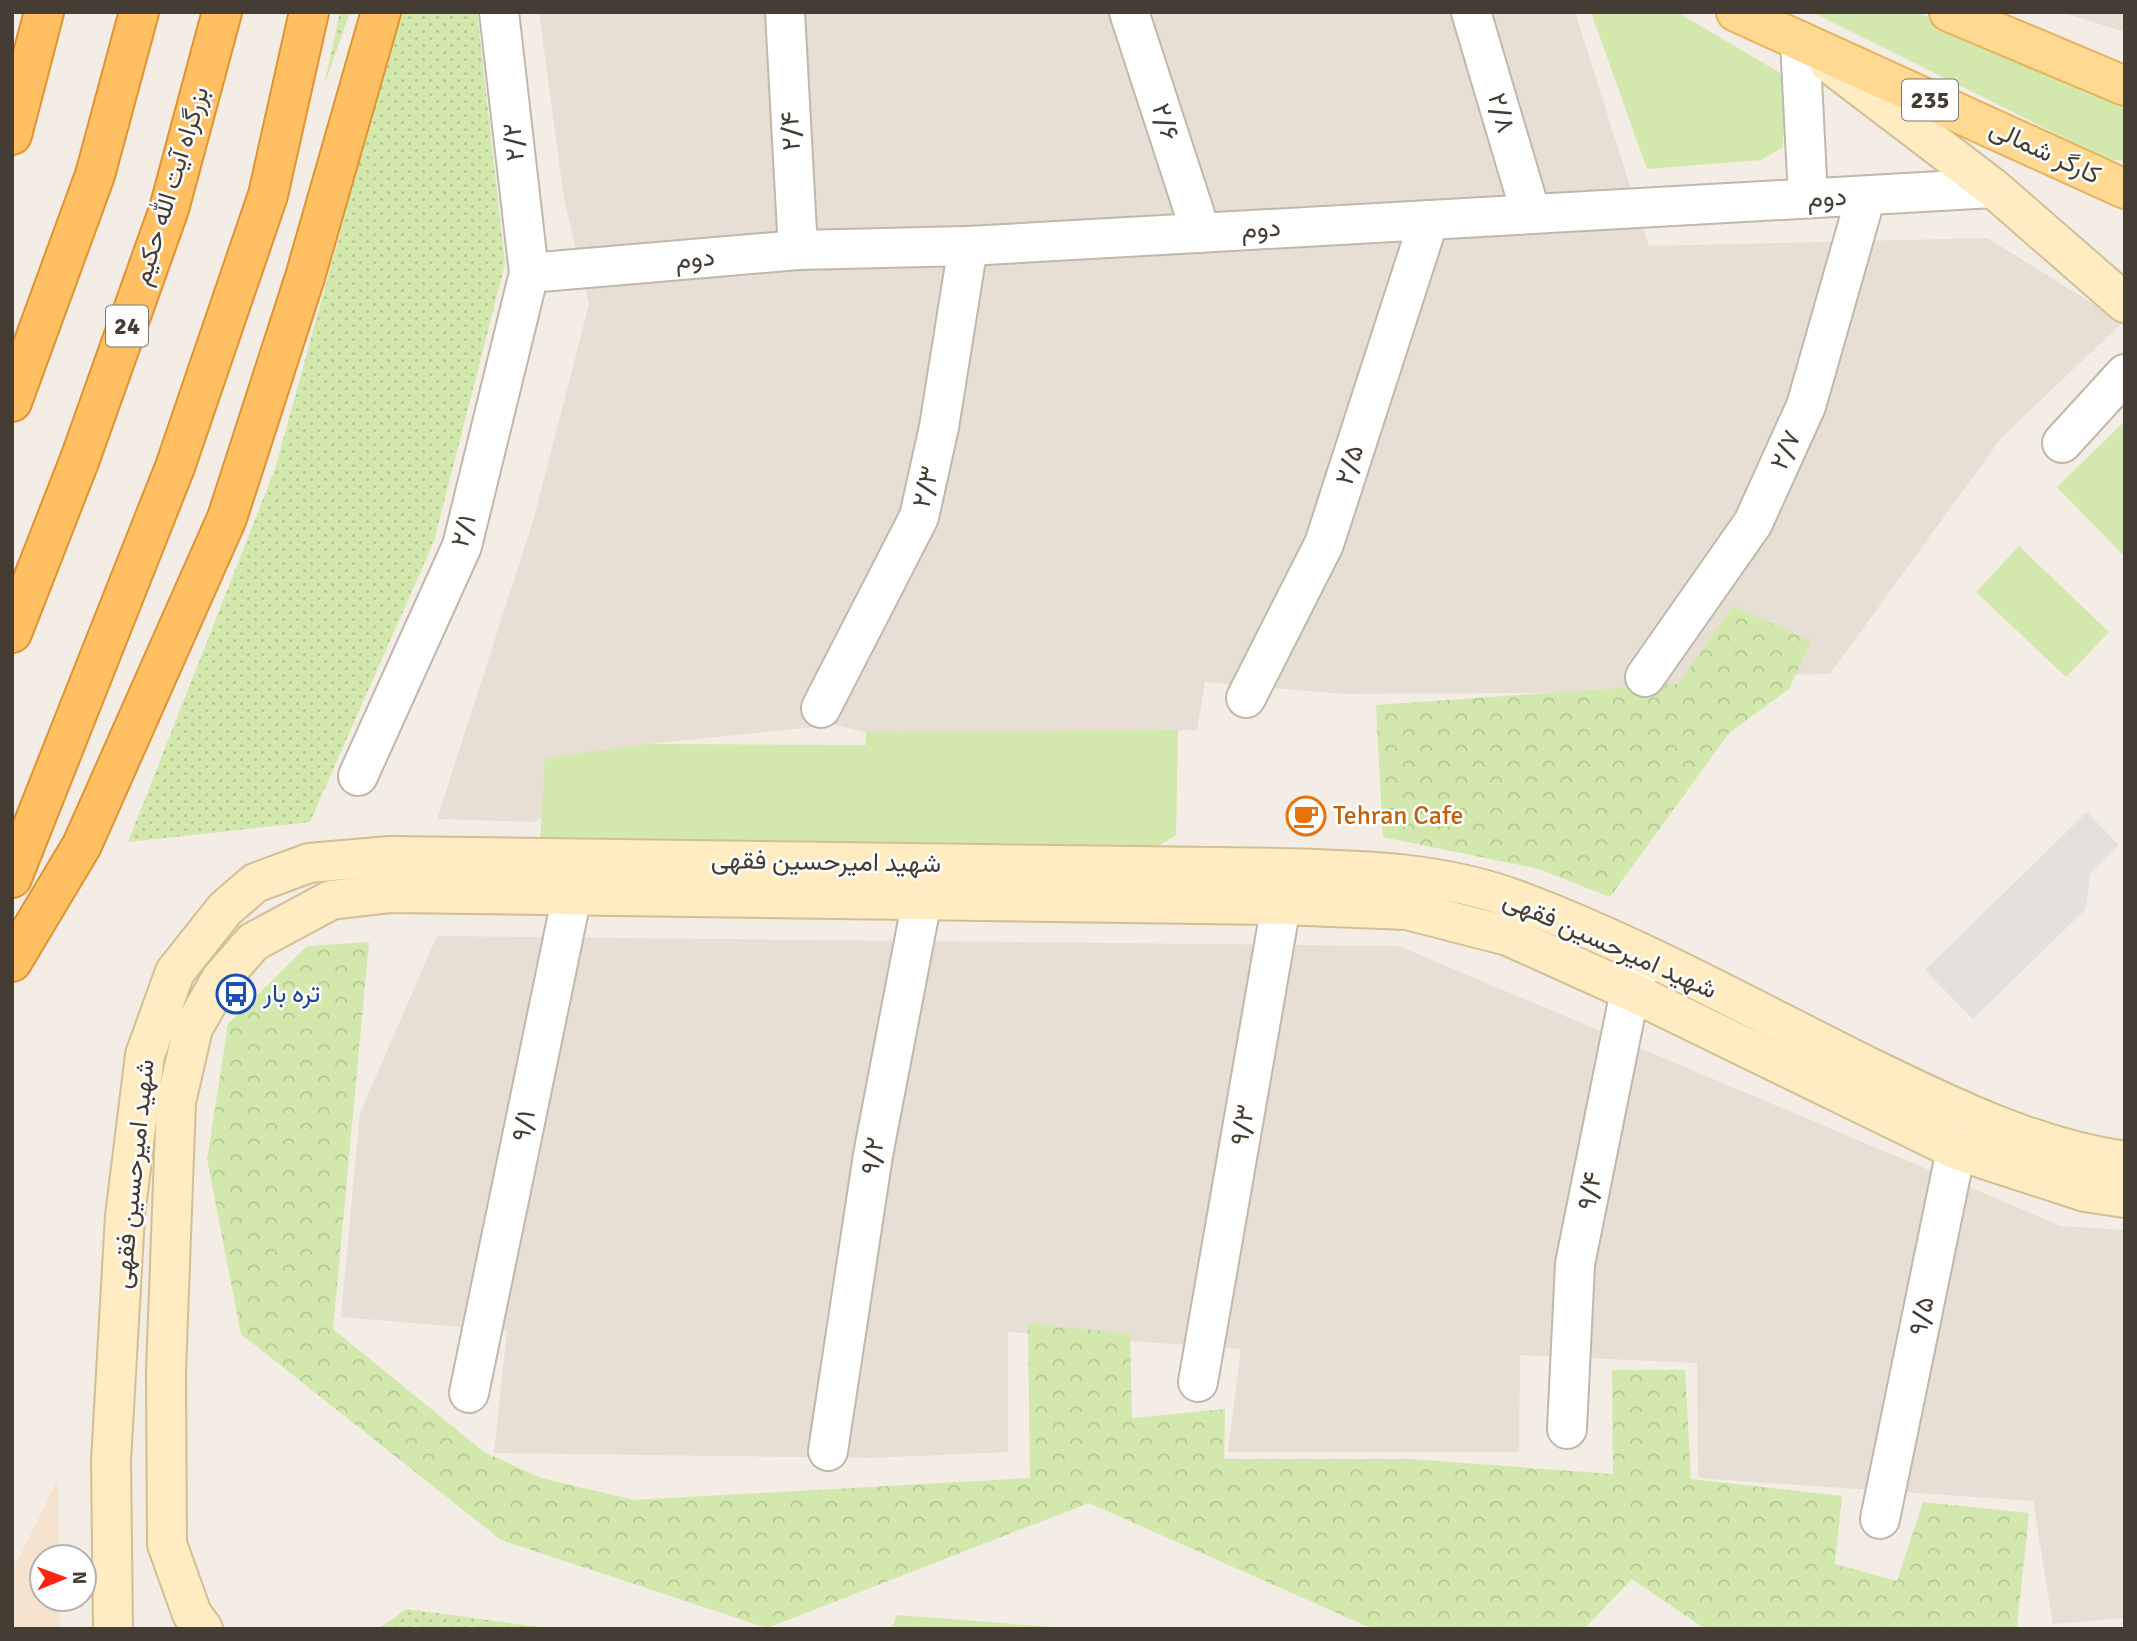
<svg xmlns="http://www.w3.org/2000/svg" width="2137" height="1641" viewBox="0 0 2137 1641" font-family="Signika,Vazirmatn,sans-serif">
	<style>
		.residential { fill: #e7dfd3 }
		.commercial { fill: #f5e2cf }
		.grass { fill: url(#grass-dots) }
		.forest { fill: url(#forest-crowns) }
		.garden { fill: #d2e8ac }
		.parking { fill: #e3e0dd }
		.lines { fill: none; stroke-linecap: round; stroke-linejoin: round }
		.street-casing { stroke: #c1b7aa; stroke-width: 42 }
		.secondary-casing { stroke: #d4be93; stroke-width: 42 }
		.primary-casing { stroke: #e5b360; stroke-width: 42 }
		.highway-casing { stroke: #e09332; stroke-width: 42 }
		.street { stroke: #fff; stroke-width: 38 }
		.secondary { stroke: #ffecc2; stroke-width: 38 }
		.primary { stroke: #ffd891; stroke-width: 38 }
		.highway { stroke: #ffbf63; stroke-width: 38 }
		.labels { text-anchor: middle; dominant-baseline: central; stroke-width: 5; stroke-linejoin: round; paint-order: stroke }
		.shield { fill: #fff; stroke: #7d7771; stroke-width: 2 }
		.shield-label { font-size: 24px; font-weight: bold; fill: #453d34 }
		.street-label { font-size: 26px; fill: #453d34; stroke: #fff }
		.food-label { font-size: 26px; fill: #c56008; stroke: #fff; text-anchor: start }
		.transit-label { font-size: 26px; fill: #164399; stroke: #fff; text-anchor: start }
	</style>
	<defs>
		<pattern id="grass-dots" width="8" height="8" patternUnits="userSpaceOnUse" patternTransform="scale(1.75)"><rect width="8" height="8" fill="#d2e8ac"/><path d="M2 2h.1M6 6h.1" fill="none" stroke="#b6c895" stroke-width="1.8" stroke-linecap="round"/></pattern>
		<pattern id="forest-crowns" width="20" height="18" patternUnits="userSpaceOnUse" patternTransform="scale(1.75)"><rect width="20" height="18" fill="#d2e8ac"/><path d="M2 6a3 3 0 1 1 6 0M12 15a3 3 0 1 1 6 0" fill="none" stroke="#b6c895"/></pattern>
	</defs>
	<rect width="100%" height="100%" fill="#f3ede5"/>
	<!-- residential -->
	<g class="residential">
		<path d="M539,12H1575L1649,246L1987,238L2123,322L2002,437L1830,674L1775,675L1671,692L1343,694L1205,682L1197,730L866,732L835,725L648,744L535,822L437,819L534,518L589,304L564,198Z"/>
		<path d="M2060,12H2125V32Z"/>
		<path d="M437,936L1399,946L2061,1226L2125,1230V1618L2053,1624L2033,1501L1698,1478L1697,1363L1520,1355L1519,1452H1228L1241,1349L1008,1332V1452L870,1458L494,1453L507,1331L341,1317L360,1113Z"/>
	</g>
	<!-- commercial -->
	<path class="commercial" d="M58,1479L59,1557H42V1599H59L60,1629H12V1572Z"/>
	<!-- grass -->
	<g class="grass">
		<path d="M340,12H350L324,86Z"/>
		<path d="M401,12H477L505,264L434,541L310,822L128,842L275,469Z"/>
		<path d="M407,1609L554,1629H378Z"/>
	</g>
	<!-- forest -->
	<g class="forest">
		<path d="M1733,606L1811,641L1789,689L1729,733L1610,897L1539,869L1383,837L1376,705L1678,684Z"/>
		<path d="M369,942L333,1329L484,1452L541,1478L634,1500L1030,1478L1028,1323L1130,1334L1132,1418L1225,1409L1224,1459H1410L1613,1474L1612,1370H1685L1691,1479L1842,1496L1835,1564L1897,1581L1923,1502L2029,1513L2017,1626L2021,1629H1705L1632,1579L1584,1629H1373L1089,1503L767,1628L501,1540L241,1334L207,1159L228,1024L307,946Z"/>
	</g>
	<!-- garden -->
	<g class="garden">
		<path d="M1591,12H1677L1784,75L1783,147L1761,160L1647,169Z"/>
		<path d="M1812,12H1916L2125,95V161L2107,159Z"/>
		<path d="M2125,421V557L2057,487Z"/>
		<path d="M2019,546L2109,632L2066,677L1976,592Z"/>
		<path d="M1178,730L1176,835L1152,850L540,845L545,758L648,744L866,745V732Z"/>
		<path d="M897,1615L1079,1629H891Z"/>
	</g>
	<!-- parking -->
	<path class="parking" d="M2087,812L2119,845L2090,874L2086,909L1973,1019L1925,970Z"/>
	<g class="lines">
		<defs>
			<g id="street">
				<path d="M785,12L798,250"/>
				<path d="M1129,12L1201,233"/>
				<path d="M1471,12L1531,214"/>
				<path d="M1800,41L1808,198"/>
				<path d="M529,273L798,250L968,246L1993,188"/>
				<path d="M2062,443L2125,374"/>
				<path d="M1645,677L1753,523L1806,406L1866,196"/>
				<path d="M1246,698L1324,544L1429,220"/>
				<path d="M821,708L919,517L939,427L968,246"/>
				<path d="M358,776L462,546L529,273L499,12"/>
				<path d="M1198,1382L1281,905L1282,873"/>
				<path d="M469,1393L572,895L573,864"/>
				<path d="M1567,1429L1575,1264L1630,991L1643,961"/>
				<path d="M828,1451L873,1155L922,900L923,869"/>
				<path d="M1880,1519L1956,1150L1969,1118"/>
			</g>
			<g id="secondary">
				<path d="M1829,63L1993,188L2125,303"/>
				<path d="M113,1629L111,1461L125,1216L145,1055L175,972L225,909L255,883L309,863L390,856L1282,868C1364,870 1445,872 1522,902C1641,947 1754,1010 1867,1066C1949,1106 2034,1148 2125,1161"/>
				<path d="M203,1629L192,1614L167,1544L166,1371L176,1102L193,1028L221,979L253,942L331,900L391,893L1281,905L1407,910L1508,936L1630,991L1956,1150L2085,1192L2125,1198"/>
			</g>
			<g id="primary">
				<path d="M1736,12L2125,189"/>
				<path d="M1949,12L2125,86"/>
			</g>
			<g id="highway">
				<path d="M12,135L44,12"/>
				<path d="M12,402L95,175L139,12"/>
				<path d="M12,633L80,459L169,209L222,12"/>
				<path d="M12,878L175,467L268,195L309,12"/>
				<path d="M12,962L82,845L227,518L305,277L381,12"/>
			</g>
		</defs>
		<!-- street casing -->
		<use href="#street" class="street-casing"/>
		<!-- secondary casing -->
		<use href="#secondary" class="secondary-casing"/>
		<!-- primary casing -->
		<use href="#primary" class="primary-casing"/>
		<!-- highway casing -->
		<use href="#highway" class="highway-casing"/>
		<!-- street -->
		<use href="#street" class="street"/>
		<!-- secondary -->
		<use href="#secondary" class="secondary"/>
		<!-- primary -->
		<use href="#primary" class="primary"/>
		<!-- highway -->
		<use href="#highway" class="highway"/>
	</g>
	<!-- icons -->
	<defs>
		<symbol id="cafe-ring" viewBox="-11 -11 22 22"><circle r="9.5" fill="#fff" stroke="#e8710a" stroke-width="1.5"/><path d="M-5.5-4.5H6V0H3Q3 3.5 0 3.5H-2.5Q-5.5 3.5-5.5 0ZM3-3.2v2h1.7v-2ZM-6 4.5H4V6H-6Z" fill="#e8710a"/></symbol>
		<symbol id="bus-ring" viewBox="-11 -11 22 22"><circle r="9.5" fill="#fff" stroke="#1a4fb4" stroke-width="1.5"/><path d="M-5-6H5V4H4V6H2V4H-2V6H-4V4H-5ZM-3.5-4V0h7V-4ZM-3.5 1.2v1.5H-2V1.2ZM2 1.2v1.5H3.5V1.2Z" fill="#1a4fb4"/></symbol>
	</defs>
	<g fill-rule="evenodd">
		<use href="#cafe-ring" x="1284" y="794" width="44" height="44"/>
		<use href="#bus-ring" x="214" y="972" width="44" height="44"/>
	</g>
	<g class="labels">
		<!-- shield labels -->
		<g class="shield">
			<rect x="1902" y="79.5" width="56" height="41" rx="5"/>
			<rect x="106" y="305.5" width="42" height="41" rx="5"/>
		</g>
		<g class="shield-label">
			<text x="1930" y="100">235</text>
			<text x="127" y="326">24</text>
		</g>
		<!-- street labels -->
		<g class="street-label">
			<text transform="translate(1501 113) rotate(74)">۲/۸</text>
			<text transform="translate(1165 122) rotate(72)">۲/۶</text>
			<text transform="translate(791 131) rotate(-93)">۲/۴</text>
			<text transform="translate(514 142) rotate(-96)">۲/۲</text>
			<text transform="translate(2045 152) rotate(25)">کارگر شمالی</text>
			<text transform="translate(171 186) rotate(-73)">بزرگراه آیت الله حکیم</text>
			<text transform="translate(1827 198) rotate(-3)">دوم</text>
			<text transform="translate(1261 229) rotate(-3)">دوم</text>
			<text transform="translate(695 259) rotate(-5)">دوم</text>
			<text transform="translate(1786 450) rotate(-66)">۲/۷</text>
			<text transform="translate(1350 465) rotate(-72)">۲/۵</text>
			<text transform="translate(926 487) rotate(-77)">۲/۳</text>
			<text transform="translate(464 531) rotate(-74)">۲/۱</text>
			<text transform="translate(826 862) rotate(1)">شهید امیرحسین فقهی</text>
			<text transform="translate(1610 945) rotate(24)">شهید امیرحسین فقهی</text>
			<text transform="translate(1243 1125) rotate(-80)">۹/۳</text>
			<text transform="translate(524 1126) rotate(-78)">۹/۱</text>
			<text transform="translate(873 1156) rotate(-80)">۹/۲</text>
			<text transform="translate(134 1174) rotate(-84)">شهید امیرحسین فقهی</text>
			<text transform="translate(1590 1191) rotate(-79)">۹/۴</text>
			<text transform="translate(1922 1316) rotate(-78)">۹/۵</text>
		</g>
		<!-- food labels -->
		<g class="food-label">
			<text x="1333" y="816">Tehran Cafe</text>
		</g>
		<!-- transit labels -->
		<g class="transit-label">
			<text x="263" y="994">تره بار</text>
		</g>
	</g>
	<!-- border -->
	<rect width="2137" height="1641" fill="none" stroke="#453d34" stroke-width="28"/>
	<!-- north arrow -->
	<g transform="translate(63 1578) rotate(89)"><circle r="33" fill="#ffffff" stroke="#b5b1ae" stroke-width="2"/>
	<path d="M0-5L12 26L0 18L-12 26Z" fill="#fd2311"/>
	<text y="-10" font-size="19" font-weight="bold" text-anchor="middle" fill="#453d34">N</text>
	</g>
</svg>
